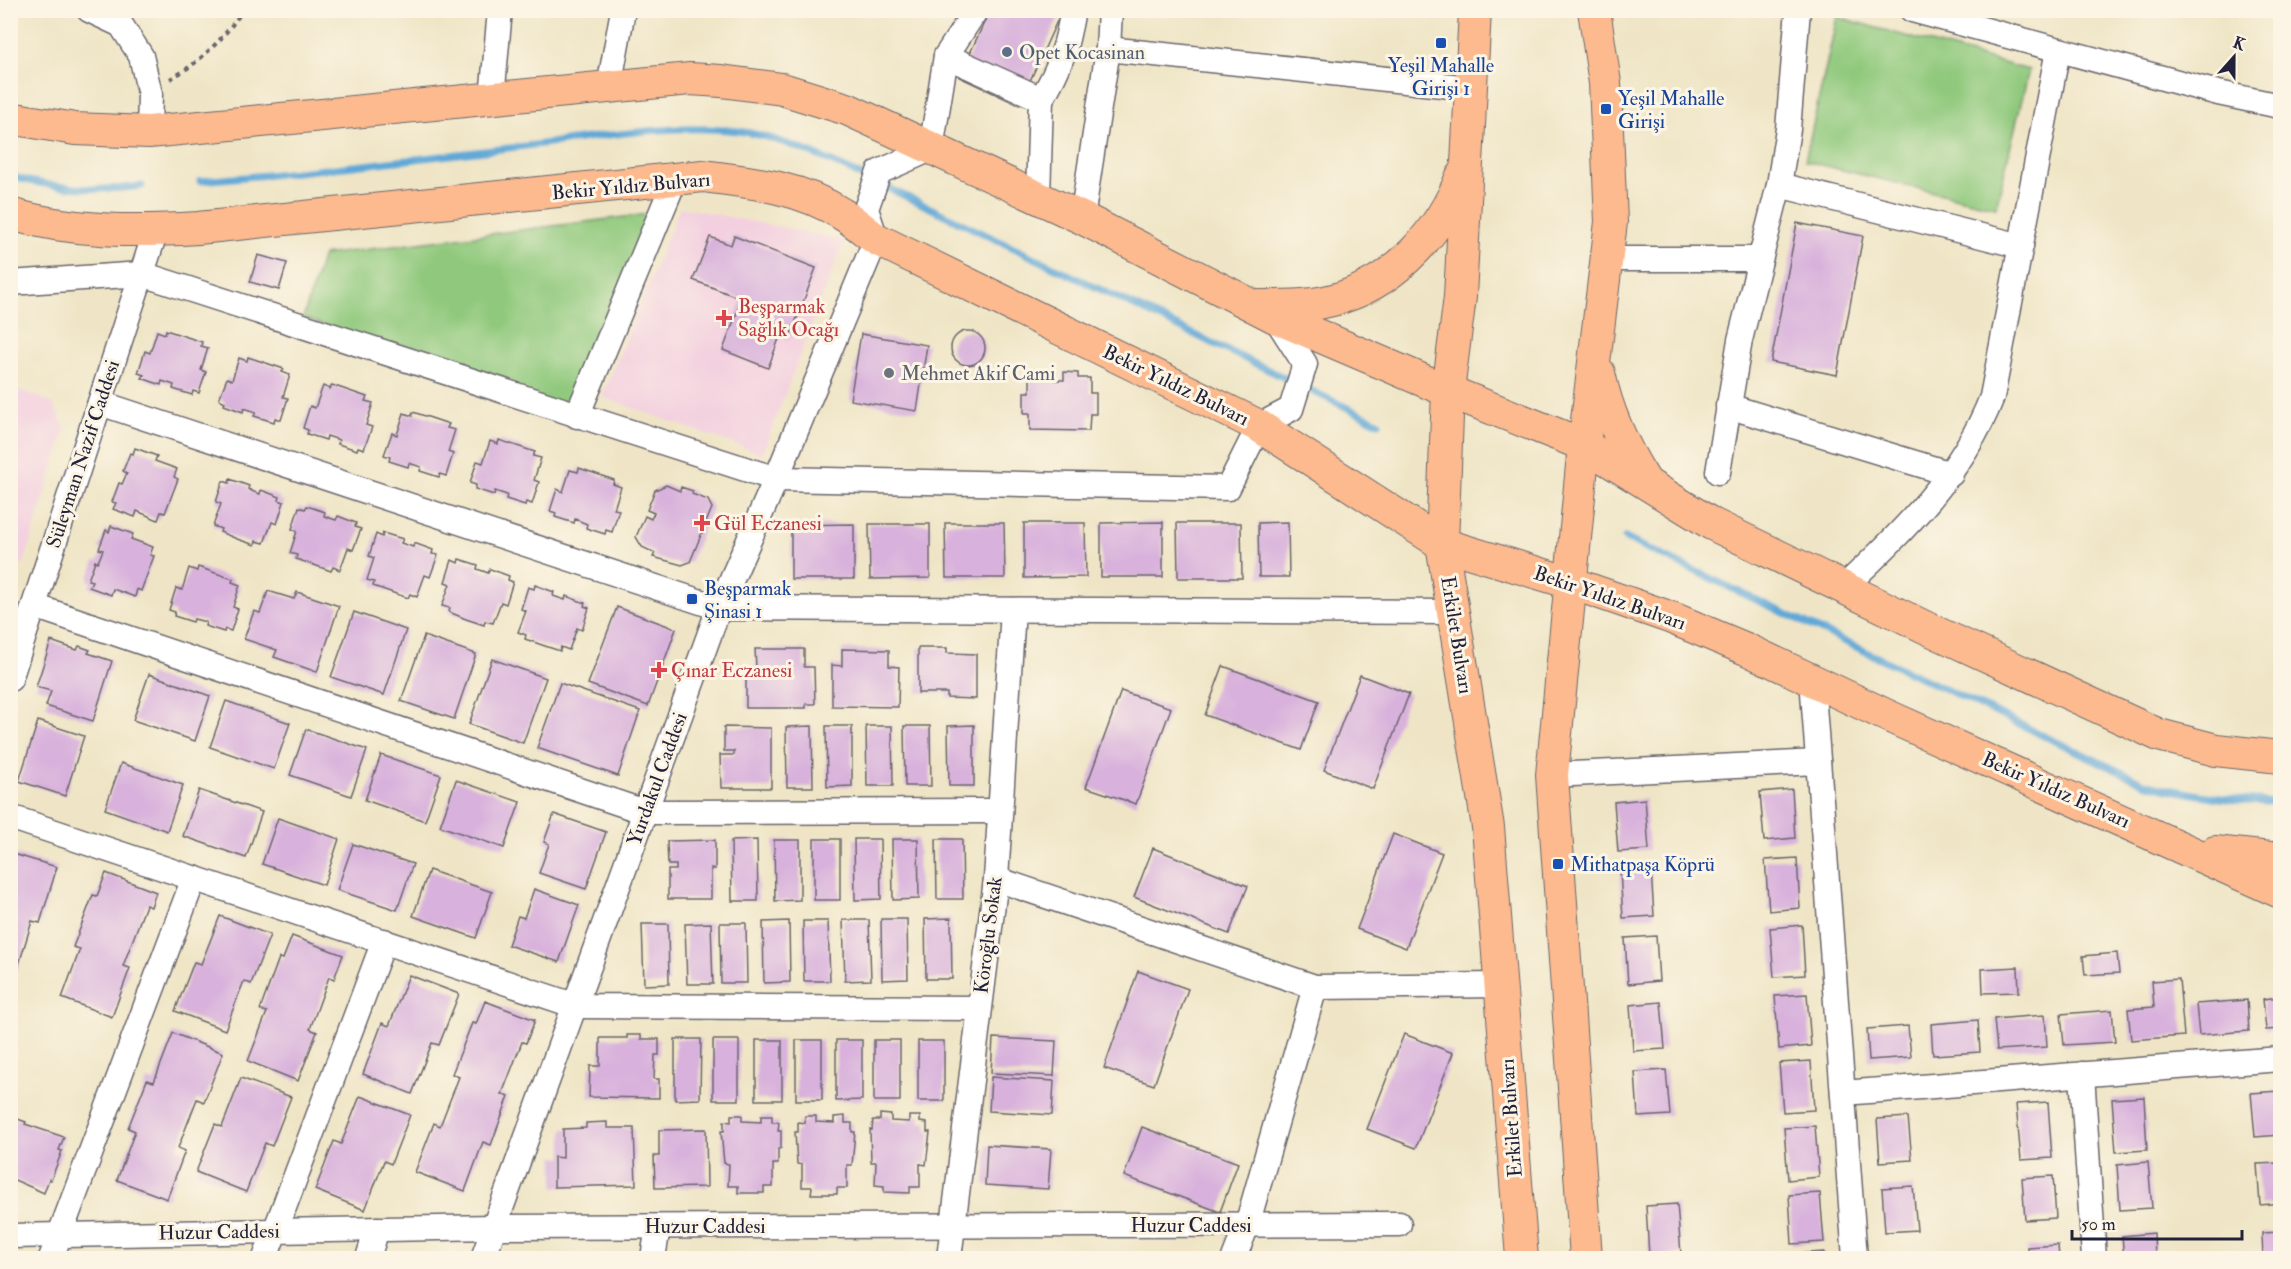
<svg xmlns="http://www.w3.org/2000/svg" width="2291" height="1269" viewBox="0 0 2291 1269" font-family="'IM FELL Double Pica',serif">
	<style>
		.built { fill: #f3cfdf }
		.green { fill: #90c97d; stroke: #59765c; stroke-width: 1.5 }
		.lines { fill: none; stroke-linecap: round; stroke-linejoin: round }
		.stream { stroke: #60a8d7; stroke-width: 7 }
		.building { fill: #d8b1dc }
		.minor-casing { stroke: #6a666c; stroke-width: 27 }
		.major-casing { stroke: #6a666c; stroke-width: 34 }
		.path { stroke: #6a666c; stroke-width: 4; stroke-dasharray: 4.5 4.5; stroke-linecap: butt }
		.minor { stroke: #fff; stroke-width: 24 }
		.major { stroke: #fcba8e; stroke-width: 32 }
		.transit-dot { fill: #1a4fb4; stroke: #fcf5e5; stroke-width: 2 }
		.service-dot { fill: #5c6f8a; stroke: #fcf5e5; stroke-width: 2 }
		.health-dot { fill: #e0444e; stroke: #fcf5e5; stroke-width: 2 }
		.worship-dot { fill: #6b7280; stroke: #fcf5e5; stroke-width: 2 }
		.labels { text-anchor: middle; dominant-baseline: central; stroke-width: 6; stroke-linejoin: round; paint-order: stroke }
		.service-label { font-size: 20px; fill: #4e5e75; stroke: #fcf5e5; text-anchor: start }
		.transit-label { font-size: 20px; fill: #164399; stroke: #fcf5e5; text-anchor: start }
		.street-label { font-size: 20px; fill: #22223b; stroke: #fcf5e5 }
		.health-label { font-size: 20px; fill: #be3a42; stroke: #fcf5e5; text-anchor: start }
		.worship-label { font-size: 20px; fill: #5b616d; stroke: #fcf5e5; text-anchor: start }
	</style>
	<rect width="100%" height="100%" fill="#fcf5e5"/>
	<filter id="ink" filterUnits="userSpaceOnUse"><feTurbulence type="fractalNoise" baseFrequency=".0167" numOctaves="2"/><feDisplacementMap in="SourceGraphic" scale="12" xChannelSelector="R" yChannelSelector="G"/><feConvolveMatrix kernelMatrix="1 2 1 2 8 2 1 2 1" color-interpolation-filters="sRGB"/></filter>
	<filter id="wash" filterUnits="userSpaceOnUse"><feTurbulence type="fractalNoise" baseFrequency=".008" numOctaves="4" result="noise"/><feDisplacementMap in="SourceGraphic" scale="24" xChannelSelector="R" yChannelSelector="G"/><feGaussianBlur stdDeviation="1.35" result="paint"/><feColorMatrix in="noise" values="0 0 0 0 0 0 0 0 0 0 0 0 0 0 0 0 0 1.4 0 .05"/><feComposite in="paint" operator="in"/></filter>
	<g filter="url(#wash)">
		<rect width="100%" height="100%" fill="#efe5c6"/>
		<!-- built -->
		<g class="built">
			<path d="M680,207L844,240L762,454L602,397Z"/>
			<path d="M10,386L53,403L65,429L24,563L14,568L10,567Z"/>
		</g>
		<!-- green -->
		<g class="green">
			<path d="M1837,17L2029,70L1996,207L1805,161Z"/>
			<path d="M648,214L653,230L579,413L303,318L323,255Z"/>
		</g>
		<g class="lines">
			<!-- stream -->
			<g class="stream">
				<path d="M10,176C54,189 97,192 142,186"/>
				<path d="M200,181C312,172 423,158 534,145C601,137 671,123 738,131C779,136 834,162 870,180"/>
				<path d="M880,184L1379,423"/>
				<path d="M1625,538L2144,783C2190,795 2233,802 2280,802"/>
			</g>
		</g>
		<g id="blocks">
			<!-- building -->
			<g class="building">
				<path d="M990,10H1062L1019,105L959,77Z"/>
				<path d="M1797,223L1863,236L1837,375L1771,362Z"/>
				<path d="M734,236L816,268L789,339L780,336L768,368L723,350L742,299L693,280L710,237L731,245Z"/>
				<path d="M258,255L287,263L279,290L250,282Z"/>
				<path d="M166,330L202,342L201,346L208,348L201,370L206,372L199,393L193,391L192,395L173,389L174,385L162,381L161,385L142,378L144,375L138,373L145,351L150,353L157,331L165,334Z"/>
				<circle cx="968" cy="348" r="17"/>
				<path d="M861,334L927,345L917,411L850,400Z"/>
				<path d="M248,357L284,369L282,372L290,375L283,397L288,398L281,420L275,418L274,422L254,416L256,412L244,408L243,412L224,405L225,402L219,399L227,378L232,380L239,358L247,361Z"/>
				<path d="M1042,372H1056V380H1064V372L1078,373V378H1090V393H1096V414H1090L1089,431L1030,430V413H1024V392H1030V378H1042Z"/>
				<path d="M332,385L367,397L365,401L373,403L366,425L372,427L364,449L358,447L357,450L338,444L339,440L327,436L326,440L307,434L308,430L303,428L310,406L315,408L323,386L330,389Z"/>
				<path d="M413,412L449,424L447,428L455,430L448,452L453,454L446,476L440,474L439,477L420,471L421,467L409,463L408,467L389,461L390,457L384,455L392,433L397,435L404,413L412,416Z"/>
				<path d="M499,440L535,452L533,456L541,458L534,480L539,482L532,504L526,502L525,505L506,499L507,495L495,491L494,495L475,489L476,485L470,483L477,461L483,463L490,441L498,444Z"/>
				<path d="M135,448L157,456L155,461L177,469L174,477L178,479L165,513L161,512L158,520L137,511L135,517L113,509L116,503L112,502L119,483L122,484L127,473L123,471L130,453L133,454Z"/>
				<path d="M579,468L614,480L613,484L621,487L614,509L619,510L612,532L606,530L605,534L586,528L587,524L575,519L574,523L555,517L556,513L550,511L557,489L563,492L570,470L578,472Z"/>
				<path d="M230,479L249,486L248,489L254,492L260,494L261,490L280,497L279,500L284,502L277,524L272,522L264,543L256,541L255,545L237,539L220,532L221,529L213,526L221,504L216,502L223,481L229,483Z"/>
				<path d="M666,485L680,491L681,487L693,491L692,494L708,500L712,508L690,562L682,565L653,557L655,553L642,547L636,537L645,516L651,519L654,513L647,510L655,490Z"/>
				<path d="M307,506L325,512L324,516L336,520L338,516L356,523L355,527L361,529L353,550L348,548L340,570L333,567L331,571L314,565L296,559L297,555L290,553L297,531L292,529L299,507L305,509Z"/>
				<path d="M1163,522V577H1101V523Z"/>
				<path d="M1288,522L1289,577H1259L1258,523Z"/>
				<path d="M945,523H1004L1005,578H946Z"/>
				<path d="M1024,523H1085L1086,577L1024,578Z"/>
				<path d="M1177,523H1241L1242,578H1178Z"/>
				<path d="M854,524V579H791V525Z"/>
				<path d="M869,524H930V578L870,579Z"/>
				<path d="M111,526L133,534L131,539L153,547L150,555L154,556L141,591L137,589L135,597L113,589L111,595L89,587L92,581L88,580L95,561L98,562L103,550L99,549L106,530L109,532Z"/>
				<path d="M383,533L403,539L401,543L413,547L414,543L433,550L432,554L438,555L430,577L425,575L417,597L410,594L408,598L373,586L374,582L367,580L374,558L369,556L376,534L382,537Z"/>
				<path d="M459,559L478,565L477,569L483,571L488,573L490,569L509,576L508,580L513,582L506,604L501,602L493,623L485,621L484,625L466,619L449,612L450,608L442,606L450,584L445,582L452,560L458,563Z"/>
				<path d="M198,567L233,579L232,582L240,585L233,607L238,609L231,631L225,629L224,632L205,626L206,622L194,619L193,622L174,616L175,612L169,610L176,588L182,590L189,568L197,571Z"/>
				<path d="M535,585L554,592L553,596L565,600L566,596L585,603L584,606L589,608L582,630L577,628L569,650L561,647L560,651L542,645L525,639L526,635L518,632L526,611L521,609L528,587L534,589Z"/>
				<path d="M268,591L294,599L297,592L339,606L317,672L274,657L277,650L244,639L254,611L260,613Z"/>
				<path d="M617,607L676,629L648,706L588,684Z"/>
				<path d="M354,612L406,630L384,695L331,677Z"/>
				<path d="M424,636L476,654L454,719L401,701Z"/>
				<path d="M51,641L77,650L79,646L90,650L88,653L112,661L93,721L46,706L51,691L36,687Z"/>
				<path d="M918,648H947V653L976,654V699L947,698V693H918Z"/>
				<path d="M755,649H804V667H814L815,704H806V708H746V668H756Z"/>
				<path d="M842,649L889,650V666L899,667L898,707L832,706V665L842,666Z"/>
				<path d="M492,659L546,678L523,743L469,724Z"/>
				<path d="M1223,666L1319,701L1301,750L1205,715Z"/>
				<path d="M149,674L210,696L195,741L133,720Z"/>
				<path d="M1360,675L1409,694L1373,789L1324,770Z"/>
				<path d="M560,683L640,711L618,776L537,748Z"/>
				<path d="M1121,691L1171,708L1136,804L1086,787Z"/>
				<path d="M226,701L290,723L274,769L210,747Z"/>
				<path d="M38,721L84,736L65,796L19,781Z"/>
				<path d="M974,725V786H949L948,726Z"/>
				<path d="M812,726L813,787H787L786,727Z"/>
				<path d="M826,726H852V786L827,787Z"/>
				<path d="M866,726H892L893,786H867Z"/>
				<path d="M904,726H930L931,786H905Z"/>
				<path d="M724,727L771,728V788H721L720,755H734V751H724Z"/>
				<path d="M306,729L367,750L351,796L290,775Z"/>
				<path d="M381,755L441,775L425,821L365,800Z"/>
				<path d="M121,763L183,785L167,831L105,809Z"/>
				<path d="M456,780L520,802L504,848L440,826Z"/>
				<path d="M1792,789L1795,838L1764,841L1760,792Z"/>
				<path d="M199,790L262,812L246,858L183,836Z"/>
				<path d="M1645,799L1649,850L1618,852L1614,802Z"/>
				<path d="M554,814L606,832L586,889L539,873L549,844L544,842Z"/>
				<path d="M278,818L339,839L324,885L262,864Z"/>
				<path d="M1393,834L1442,853L1406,948L1357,929Z"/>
				<rect x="814" y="839" width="26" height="61"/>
				<path d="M854,839H880L881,899L855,900Z"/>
				<path d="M892,839H918L919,899L893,900Z"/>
				<path d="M936,839H962L963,899H937Z"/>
				<path d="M715,840V869L711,868V899H668V870H676V865H668L667,841Z"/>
				<path d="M757,840L758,901H732L731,841Z"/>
				<path d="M774,840H800V900L775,901Z"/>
				<path d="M353,844L413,864L397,910L337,890Z"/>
				<path d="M1153,848L1248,886L1229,934L1134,897Z"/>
				<path d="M10,853L57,867L40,923L32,921L17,971L10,969Z"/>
				<path d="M1797,858L1800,908L1769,911L1765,860Z"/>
				<path d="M1651,869L1654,916L1623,918L1620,871Z"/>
				<path d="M429,870L492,892L476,938L413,916Z"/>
				<path d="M106,873L156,892L151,907L146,905L123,966L130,968L112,1017L62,998L80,949L73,947L93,895L97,896Z"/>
				<path d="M534,889L579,905L559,962L508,945L518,916L524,918Z"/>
				<path d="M220,916L270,935L251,984L244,981L225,1030L175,1011L194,962L201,964Z"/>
				<path d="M951,918L952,979H926L925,919Z"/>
				<path d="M881,919H907L908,979L882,980Z"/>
				<path d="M843,920H869L871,980L845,981Z"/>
				<path d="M789,921L790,982L764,983L763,922Z"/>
				<path d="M803,921H828L830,981H804Z"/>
				<path d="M711,923L713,984H687L685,924Z"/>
				<path d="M720,923H746L747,983H721Z"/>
				<path d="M642,924H668L669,984L644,985Z"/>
				<path d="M1802,925L1805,975L1774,977L1770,928Z"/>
				<path d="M292,936L343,955L334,979L329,977L310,1029L317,1032L298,1081L248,1061L267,1012L260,1010L279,958L283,959Z"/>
				<path d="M1656,936L1659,981L1628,984L1625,938Z"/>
				<path d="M2117,953L2119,973L2085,975L2083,956Z"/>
				<path d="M2018,967L2019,992L1983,993L1982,969Z"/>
				<path d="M1138,971L1188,989L1154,1085L1104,1068Z"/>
				<path d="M409,975L459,994L439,1045L432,1043L412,1094L363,1074L382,1023L389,1026Z"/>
				<path d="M2179,979L2184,1036L2131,1040L2128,1009L2154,1007L2152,981Z"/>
				<path d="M1807,994L1811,1046L1779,1049L1775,996Z"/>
				<path d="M2280,997V1029L2266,1030L2263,999Z"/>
				<path d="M2247,1000L2249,1031L2199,1035L2196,1004Z"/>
				<path d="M485,1001L535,1020L526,1043L522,1042L502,1094L509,1096L491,1145L483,1142L465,1191L415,1172L434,1123L440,1126L459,1077L452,1074L472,1023L476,1024Z"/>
				<path d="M1661,1002L1665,1049L1633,1051L1630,1005Z"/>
				<path d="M2112,1010L2115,1042L2064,1045L2061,1014Z"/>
				<path d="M2045,1015L2047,1047L1997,1050L1994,1019Z"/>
				<path d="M1978,1020L1980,1052L1933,1055L1931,1024Z"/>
				<path d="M1908,1026L1911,1057L1869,1060L1867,1029Z"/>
				<path d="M173,1033L223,1053L204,1102L197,1099L178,1148L185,1151L167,1199L117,1180L135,1131L128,1128L147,1080L154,1082Z"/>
				<path d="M1404,1034L1453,1053L1416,1148L1367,1129Z"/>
				<path d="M627,1035H641V1039H659V1055H655L654,1079H659V1098L589,1097L590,1066H600V1038H627Z"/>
				<path d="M993,1038L1056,1041L1054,1076L991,1073Z"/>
				<path d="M675,1039H701L700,1099L675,1100Z"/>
				<rect x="713" y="1040" width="26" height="60"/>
				<rect x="756" y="1040" width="26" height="60"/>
				<rect x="796" y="1040" width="26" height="60"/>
				<path d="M836,1040H862V1100L836,1101Z"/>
				<rect x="874" y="1040" width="26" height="61"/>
				<rect x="918" y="1041" width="26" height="60"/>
				<path d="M1811,1061L1814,1110L1783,1112L1779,1063Z"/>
				<path d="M1666,1070L1670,1115L1638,1117L1635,1072Z"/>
				<path d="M991,1077L1054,1081L1052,1115L989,1111Z"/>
				<path d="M241,1078L291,1097L272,1146L265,1143L246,1192L196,1172L215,1124L222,1127Z"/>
				<path d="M2280,1091V1135L2255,1137L2251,1093Z"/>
				<path d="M360,1096L410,1115L391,1164L384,1161L365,1210L315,1190L334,1141L341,1144Z"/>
				<path d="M2144,1097L2147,1150L2116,1152L2112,1099Z"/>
				<path d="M2048,1102L2052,1158L2021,1160L2016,1104Z"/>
				<path d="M880,1114L891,1115V1121L909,1122V1116H920V1122L927,1123V1132H930L926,1165L920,1164V1187H910V1193L884,1192V1186L875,1185L876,1162H871L870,1129L872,1130L873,1120H880Z"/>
				<path d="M731,1115H742V1121L761,1122V1116H772V1122H779L778,1131H781V1148L778,1149V1164H773V1187H764V1193H738V1186H728L729,1164L724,1163L721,1131H724V1121L731,1122Z"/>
				<path d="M805,1116H816V1122L834,1123V1117L845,1116V1123H852V1132H855L852,1165H847V1188H837V1194H811L812,1187H802V1165L797,1164L795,1132H798V1122L805,1123Z"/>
				<path d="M1908,1117L1912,1160L1880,1162L1877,1119Z"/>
				<path d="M15,1118L26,1122L25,1124L64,1137L59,1150L62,1151L51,1180L49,1179L44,1193L10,1178V1131Z"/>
				<path d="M607,1122V1128H634L636,1185L554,1187V1157L563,1158V1129L586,1128V1123Z"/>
				<path d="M1815,1126L1819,1177L1788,1180L1784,1128Z"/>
				<path d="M1142,1127L1238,1163L1220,1212L1124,1176Z"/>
				<path d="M706,1129L707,1187L655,1188L654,1156H659V1130Z"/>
				<path d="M987,1145L1051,1149L1048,1189L985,1185Z"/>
				<path d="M2148,1162L2152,1208L2120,1210L2117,1165Z"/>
				<path d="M2280,1163V1203L2260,1205L2257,1164Z"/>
				<path d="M2053,1176L2056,1218L2025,1220L2022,1178Z"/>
				<path d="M1913,1186L1917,1230L1885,1232L1882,1188Z"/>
				<path d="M1820,1193L1824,1242L1792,1244L1789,1195Z"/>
				<path d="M1677,1204L1681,1254L1649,1256L1646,1206Z"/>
				<path d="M2280,1232V1258H2263L2262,1233Z"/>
				<path d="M2154,1233L2155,1258H2124L2122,1236Z"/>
				<path d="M2058,1245L2059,1258H2028L2027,1247Z"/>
				<path d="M1824,1252L1825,1258H1793V1254Z"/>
				<path d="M1918,1254L1919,1258H1887V1256Z"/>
			</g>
		</g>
	</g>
	<g filter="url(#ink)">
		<use href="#blocks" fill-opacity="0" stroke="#6a666c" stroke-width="1.5"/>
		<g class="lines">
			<defs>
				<g id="minor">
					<path d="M89,10L121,25L141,56L150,94L149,132"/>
					<path d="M1912,10L2218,93L2280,106"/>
					<path d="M1108,49L1470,88"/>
					<path d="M946,56L976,10"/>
					<path d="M609,87L623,10"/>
					<path d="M492,98L500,10"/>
					<path d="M1041,99C1061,67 1066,48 1073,10"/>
					<path d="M1779,185L2021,246"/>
					<path d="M1082,218L1108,49L1110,10"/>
					<path d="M1607,259H1760"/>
					<path d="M10,283L142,274L776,479L1228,488L1259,426L1291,409L1305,364L1275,317"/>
					<path d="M100,403L719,608L1452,612"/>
					<path d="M1728,406L1951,474"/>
					<path d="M577,416L675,179"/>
					<path d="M1718,472L1740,340L1779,185L1788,129L1798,10"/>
					<path d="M1843,588C1903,531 1962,475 1992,397L2058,50"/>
					<path d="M34,606L645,812L1000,811"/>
					<path d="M10,679L156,230"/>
					<path d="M1812,679L1855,1258"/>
					<path d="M1552,775L1818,762"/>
					<path d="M10,817L576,1006L979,1008"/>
					<path d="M996,879L1315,987L1500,985"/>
					<path d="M2082,1074L2094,1258"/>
					<path d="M1843,1093L2280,1059"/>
					<path d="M10,1236L494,1227L1399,1224"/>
					<path d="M51,1258L194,878"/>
					<path d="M265,1258L384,941"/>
					<path d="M368,1258L377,1229"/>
					<path d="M483,1258L719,608L776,479L876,239L866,209L879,172L931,149L946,56L1041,99L1038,197"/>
					<path d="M653,1258L658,1227"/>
					<path d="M949,1258L996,879L1013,610"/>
					<path d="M1234,1258L1247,1225L1315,987"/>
				</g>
				<g id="major">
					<path d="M1475,10L1460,297L1448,391L1442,544L1488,827L1522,1258"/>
					<path d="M10,118L75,129L149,132L690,79L721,81L782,89L847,109L1082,218L1275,317L1448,391L1584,445L1712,524L1933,631L2159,735L2216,750L2280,757"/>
					<path d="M10,214C72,232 135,232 198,228L703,176C751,182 800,187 842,214C854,221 865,231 876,239L1259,426L1442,544L1571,583L1672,618L1746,649L1888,716L2280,892"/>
					<path d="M1261,306C1288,306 1317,306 1343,297C1398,279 1441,230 1461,178"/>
					<path d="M1599,373C1607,411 1622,445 1643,478"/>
					<path d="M2215,852L2280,859"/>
					<path d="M1586,1258L1552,775L1584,445L1611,222L1605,83L1594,10"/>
				</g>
			</defs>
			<!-- minor casing -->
			<use href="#minor" class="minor-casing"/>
			<!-- major casing -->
			<use href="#major" class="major-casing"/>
			<!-- path -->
			<path class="path" d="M170,79C201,62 223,39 243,10"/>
			<!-- minor -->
			<use href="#minor" class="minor"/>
			<!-- major -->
			<use href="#major" class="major"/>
		</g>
	</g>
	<!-- markers -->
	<g class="transit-dot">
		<rect x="1435" y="37" width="12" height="12" rx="3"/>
		<rect x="1600" y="103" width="12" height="12" rx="3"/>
		<rect x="686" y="593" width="12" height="12" rx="3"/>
		<rect x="1552" y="858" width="12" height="12" rx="3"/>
	</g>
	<circle class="service-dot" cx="1007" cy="52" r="6"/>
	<g class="health-dot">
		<path d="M721 309h6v6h6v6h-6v6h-6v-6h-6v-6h6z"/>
		<path d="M699 514h6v6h6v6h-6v6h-6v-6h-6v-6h6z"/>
		<path d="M656 661h6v6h6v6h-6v6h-6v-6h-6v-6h6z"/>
	</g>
	<circle class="worship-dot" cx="889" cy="373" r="6"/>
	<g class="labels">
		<!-- service labels -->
		<g class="service-label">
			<text x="1019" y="52">Opet Kocasinan</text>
		</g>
		<!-- transit labels -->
		<g class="transit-label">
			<text x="1441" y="65" text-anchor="middle">Yeşil Mahalle<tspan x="1441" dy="23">Girişi 1</tspan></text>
			<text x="1618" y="98">Yeşil Mahalle<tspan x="1618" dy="23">Girişi</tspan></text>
			<text x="704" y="588">Beşparmak<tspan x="704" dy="23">Şinasi 1</tspan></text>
			<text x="1570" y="864">Mithatpaşa Köprü</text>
		</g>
		<!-- street labels -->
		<g class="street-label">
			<text transform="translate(631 186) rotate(-5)">Bekir Yıldız Bulvarı</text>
			<text transform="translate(1176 385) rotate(26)">Bekir Yıldız Bulvarı</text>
			<text transform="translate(83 454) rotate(-72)">Süleyman Nazif Caddesi</text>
			<text transform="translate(1610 598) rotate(19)">Bekir Yıldız Bulvarı</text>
			<text transform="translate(1457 635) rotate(81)">Erkilet Bulvarı</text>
			<text transform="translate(657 779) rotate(-70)">Yurdakul Caddesi</text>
			<text transform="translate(2056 790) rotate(24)">Bekir Yıldız Bulvarı</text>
			<text transform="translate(988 935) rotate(-83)">Köroğlu Sokak</text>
			<text transform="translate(1511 1118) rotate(-94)">Erkilet Bulvarı</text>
			<text x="1191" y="1225">Huzur Caddesi</text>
			<text x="705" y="1226">Huzur Caddesi</text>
			<text transform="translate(219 1232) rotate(-1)">Huzur Caddesi</text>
		</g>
		<!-- health labels -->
		<g class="health-label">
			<text x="738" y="306">Beşparmak<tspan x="738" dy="23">Sağlık Ocağı</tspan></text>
			<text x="714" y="523">Gül Eczanesi</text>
			<text x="671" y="670">Çınar Eczanesi</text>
		</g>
		<!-- worship labels -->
		<g class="worship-label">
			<text x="901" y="373">Mehmet Akif Cami</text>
		</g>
	</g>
	<!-- margin -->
	<rect width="2291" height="1269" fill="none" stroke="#fcf5e5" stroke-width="36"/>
	<!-- north arrow -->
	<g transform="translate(2234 57) rotate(21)" stroke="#fcf5e5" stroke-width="4.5" paint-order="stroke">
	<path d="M0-4.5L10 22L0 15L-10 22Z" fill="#22223b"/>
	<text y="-9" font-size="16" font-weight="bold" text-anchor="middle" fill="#22223b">K</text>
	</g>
	<!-- scale -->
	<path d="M2072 1230v9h170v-9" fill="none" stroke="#22223b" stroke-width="3"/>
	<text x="2081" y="1230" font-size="18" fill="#22223b" stroke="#fcf5e5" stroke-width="4.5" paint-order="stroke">50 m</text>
</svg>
